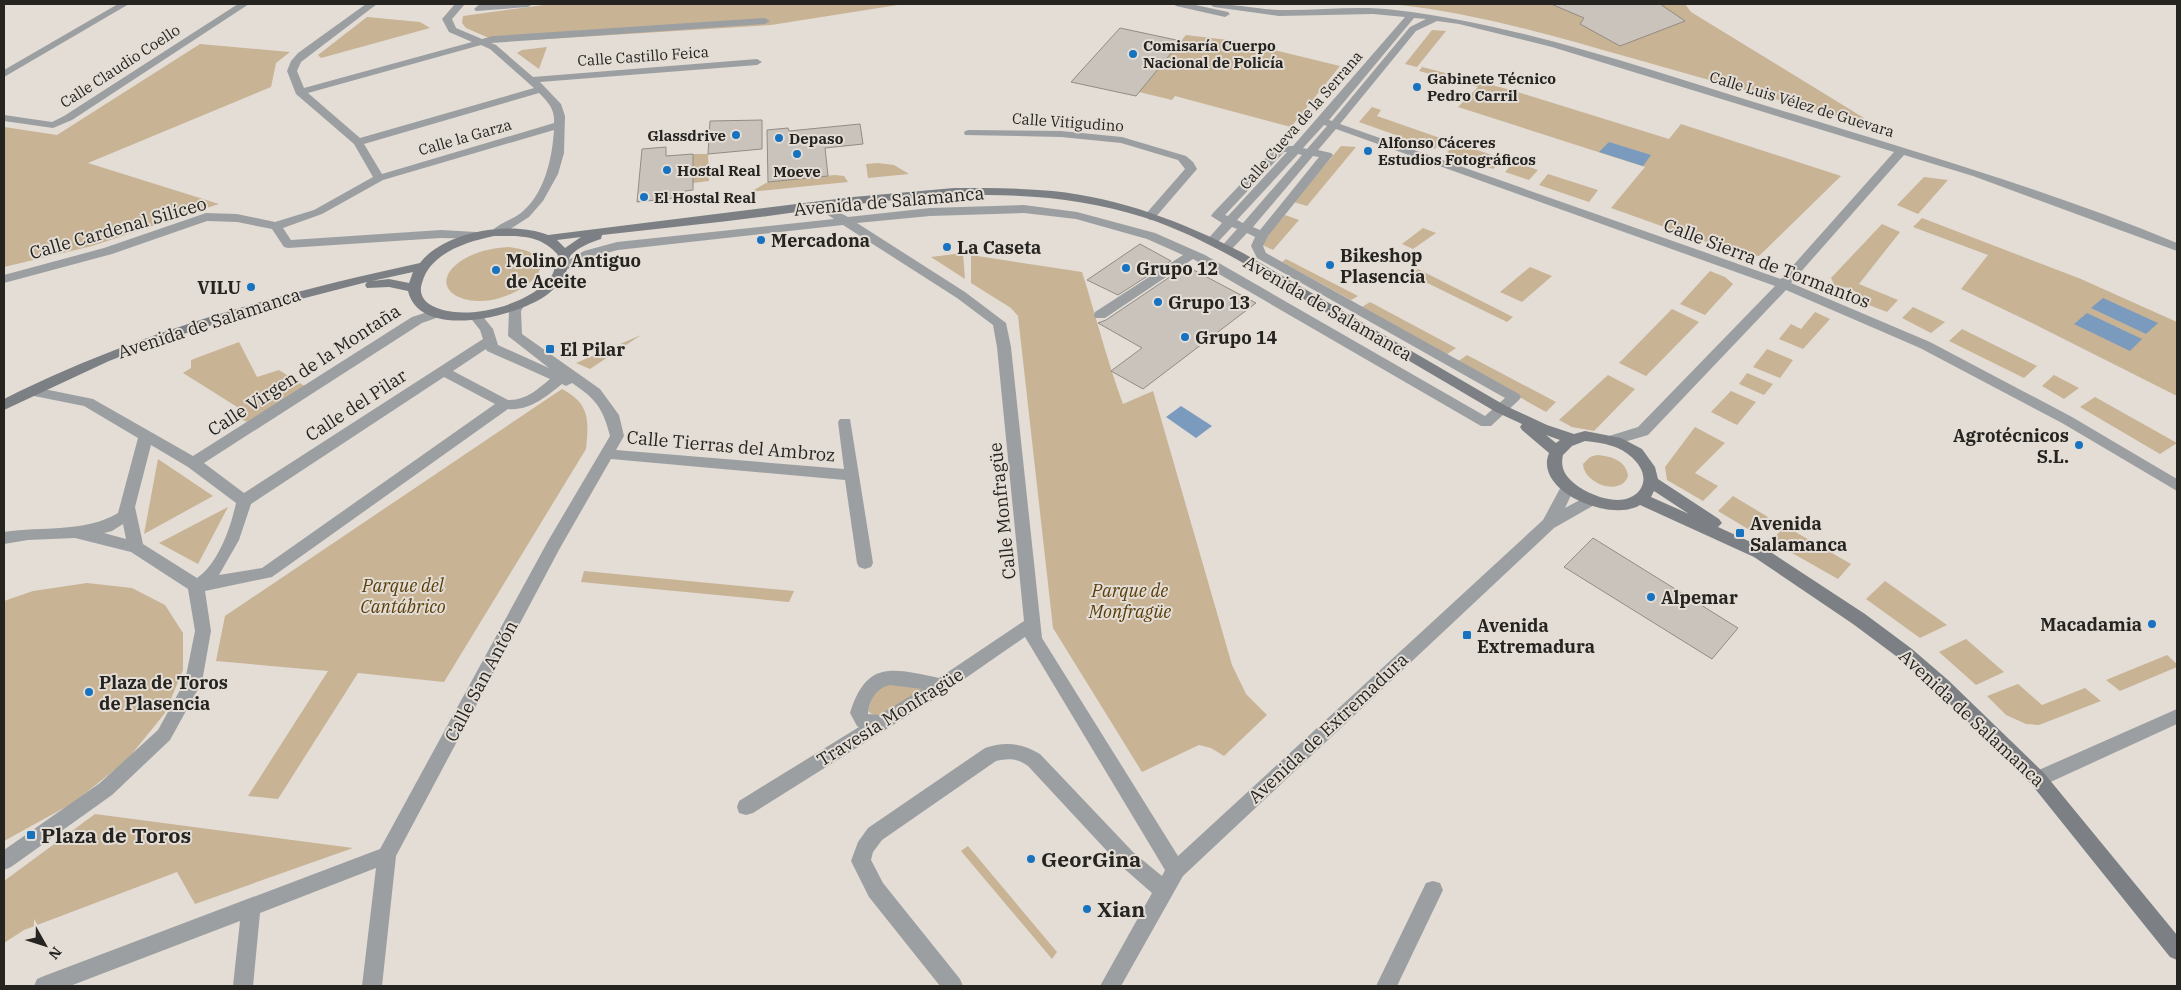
<svg xmlns="http://www.w3.org/2000/svg" width="2181" height="990" viewBox="0 0 2181 990" font-family="'IBM Plex Serif',serif">
	<style>
		.green { fill: #c8b395 }
		.water { fill: #7a9bbd }
		.building { fill: #c9c3bb; stroke: #918c84 }
		.lines { fill: none; stroke-linecap: round; stroke-linejoin: round }
		.street { fill: #9c9fa2; fill-rule: evenodd }
		.secondary { fill: #7c8084; fill-rule: evenodd }
		.poi-dot { fill: #1772bf; stroke: #e3ddd5; stroke-width: 2 }
		.labels { text-anchor: middle; dominant-baseline: central; stroke-width: 4; stroke-linejoin: round; paint-order: stroke }
		.far-poi-label { font-size: 15px; font-weight: bold; fill: #262421; stroke: #e3ddd5; text-anchor: start }
		.far-street-label { font-size: 15px; fill: #262421; stroke: #e3ddd5 }
		.street-label { font-size: 18px; fill: #262421; stroke: #e3ddd5 }
		.poi-label { font-size: 18px; font-weight: bold; fill: #262421; stroke: #e3ddd5; text-anchor: start }
		.park-label { font-size: 18px; font-style: italic; fill: #593e0a; stroke: #e3ddd5 }
		.near-poi-label { font-size: 21px; font-weight: bold; fill: #262421; stroke: #e3ddd5; text-anchor: start }
	</style>
	<rect width="100%" height="100%" fill="#e3ddd5"/>
	<!-- green -->
	<g class="green">
		<path d="M551,4H904L771,25L531,40L489,38L466,28L462,23L463,16Z"/>
		<path d="M1391,4H1685L1691,12L1864,118L1861,123C1783,101 1705,79 1628,57C1550,35 1472,12 1391,4Z"/>
		<path d="M367,17L420,22L430,28L321,58L318,55Z"/>
		<path d="M1432,30L1446,31L1417,67L1405,64Z"/>
		<path d="M1186,35L1237,41L1340,66L1291,127L1175,96L1172,100L1139,92Z"/>
		<path d="M200,44L290,52L276,63L271,87L88,163L219,204L92,246L4,267V127L57,135Z"/>
		<path d="M547,47L539,69L517,53L522,50Z"/>
		<path d="M1422,67L1511,90L1669,139L1681,124L1841,176L1759,256L1740,254L1611,208L1645,167L1458,107L1478,87L1419,71Z"/>
		<path d="M1372,107L1381,110L1377,116L1443,139L1435,149L1359,122Z"/>
		<path d="M1457,143L1503,159L1493,169L1447,152Z"/>
		<path d="M1341,146L1356,147L1307,206L1294,202Z"/>
		<path d="M693,154H708L709,181L693,183Z"/>
		<path d="M1514,162L1538,170L1529,180L1505,172Z"/>
		<path d="M878,163L894,165L909,174L868,178L866,164Z"/>
		<path d="M1548,174L1598,190L1589,202L1539,185Z"/>
		<path d="M835,175L844,176L848,182L750,192L768,182Z"/>
		<path d="M1924,177L1948,180L1918,214L1897,205Z"/>
		<path d="M1285,215L1299,220L1273,250L1260,244Z"/>
		<path d="M1922,218L2081,279L2177,322V396L2030,322L1961,289L1988,255L1913,227Z"/>
		<path d="M1882,224L1900,232L1859,284L1898,300L1887,312L1856,300L1860,294L1846,287L1838,292L1831,278Z"/>
		<path d="M1423,228L1436,233L1413,249L1402,244Z"/>
		<path d="M508,247C579,255 518,303 478,301C446,300 433,278 464,259C478,251 493,248 508,247Z"/>
		<path d="M963,253L965,279L931,257Z"/>
		<path d="M971,255L1082,272C1096,316 1107,361 1123,404L1153,391L1232,665L1246,694L1267,715L1224,756L1211,748L1199,745L1142,772L1053,628L1018,316L1011,308L971,283Z"/>
		<path d="M1286,259L1358,296L1351,300L1282,262Z"/>
		<path d="M1530,267L1552,276L1522,302L1500,292Z"/>
		<path d="M1418,269L1513,317L1507,322L1411,275Z"/>
		<path d="M1710,271L1725,277L1733,284L1705,315L1680,304Z"/>
		<path d="M1370,302L1456,348L1446,355L1362,307Z"/>
		<path d="M1913,307L1945,322L1931,333L1902,318Z"/>
		<path d="M1672,309L1699,322L1646,376L1619,363Z"/>
		<path d="M1815,312L1830,319L1803,349L1779,339L1791,324L1801,329Z"/>
		<path d="M1962,329L2037,366L2024,378L1949,341Z"/>
		<path d="M641,335L590,369L576,363Z"/>
		<path d="M239,342L257,377L279,370L306,387L247,422L239,418L242,410L183,373L191,368V360Z"/>
		<path d="M1767,349L1793,360L1780,378L1753,367Z"/>
		<path d="M1467,355L1556,402L1546,412L1457,362Z"/>
		<path d="M1747,373L1773,384L1764,395L1739,384Z"/>
		<path d="M1608,375L1635,389L1594,431L1572,427L1559,420Z"/>
		<path d="M2054,375L2079,388L2064,399L2042,386Z"/>
		<path d="M562,389C590,404 589,420 586,449L444,682L358,673L278,799L248,796L328,671L216,661L225,616Z"/>
		<path d="M1731,391L1756,402L1737,425L1711,412Z"/>
		<path d="M2095,397L2177,443L2160,454L2080,407Z"/>
		<path d="M1695,427L1725,443L1695,473L1718,486L1703,501L1667,480L1665,467Z"/>
		<path d="M1597,455C1610,456 1626,460 1628,476C1621,497 1584,484 1583,464L1590,457Z"/>
		<path d="M158,459L213,496L144,534Z"/>
		<path d="M1733,496L1768,517L1753,532L1718,511Z"/>
		<path d="M228,507L198,564L159,543Z"/>
		<path d="M1785,526L1851,564L1838,579L1771,541Z"/>
		<path d="M584,571L794,591L789,602L581,582Z"/>
		<path d="M1885,581L1947,625L1920,638L1866,599Z"/>
		<path d="M87,583L132,588L165,605L183,633V670L165,713L127,760L73,803L4,841V601L33,591Z"/>
		<path d="M1966,639L2004,672L1976,685L1939,652Z"/>
		<path d="M2167,655L2177,664V667L2120,691L2106,680Z"/>
		<path d="M893,683L923,689L877,718L868,711L874,691Z"/>
		<path d="M2018,684L2042,705L2085,688L2101,701L2039,725L2026,724L2006,715L1987,696Z"/>
		<path d="M95,814L353,848L195,904L177,872L24,930L4,943V881Z"/>
		<path d="M968,846L1057,952L1052,959L961,851Z"/>
	</g>
	<!-- water -->
	<g class="water">
		<path d="M1609,142L1651,155L1643,166L1599,152Z"/>
		<path d="M2103,298L2158,323L2146,334L2091,308Z"/>
		<path d="M2087,313L2142,339L2130,351L2074,324Z"/>
		<path d="M1181,406L1212,426L1196,438L1166,417Z"/>
	</g>
	<!-- building -->
	<g class="building">
		<path d="M1551,4H1660L1685,21L1620,46L1580,24L1584,18Z"/>
		<path d="M1120,28L1181,41L1136,96L1071,82Z"/>
		<path d="M762,120V149L708,154L710,121Z"/>
		<path d="M860,124L863,144L825,148L828,176L768,182L767,130L788,128L789,131Z"/>
		<path d="M666,147V156L693,154V190L685,191V197L637,202L642,149Z"/>
		<path d="M1140,244L1171,261L1118,295L1087,280Z"/>
		<path d="M1186,266L1256,303L1143,389L1111,371L1142,348L1098,323L1106,320Z"/>
		<path d="M1593,538L1738,628L1712,659L1564,567Z"/>
	</g>
	<g class="lines">
		<!-- street -->
		<g class="street">
			<path d="M118,4H129L4,77V70Z"/>
			<path d="M238,4H249L72,120L53,128L4,121V115L52,122L64,116Z"/>
			<path d="M366,4H377L301,62L297,71L304,88L472,42L449,32L442,19L455,4H465L452,19L456,28L482,39L493,36L765,18L770,21L765,24L491,43L496,45L533,77L757,59L762,62L757,65L540,82L561,104L565,116L564,153L558,174L543,201L529,217L501,235L497,236L491,232C499,223 512,220 521,213C545,193 552,159 554,130L383,180L322,214L283,228L291,240L441,230L476,232L480,233L482,236L480,239L441,238L288,248L284,247L272,229L237,222L207,221L112,254L4,283V275L104,248L206,213L237,214L275,222L314,210L373,177L354,144L296,94L287,71L291,61L298,53ZM481,45L490,49L534,88L360,138L308,93ZM539,93C548,102 555,109 554,123L382,174L364,144Z"/>
			<path d="M480,4H533L528,7L476,11L474,9Z"/>
			<path d="M1174,4H1191L1228,12L1230,14L1225,17L1176,6Z"/>
			<path d="M1209,4C1233,3 1256,9 1279,10C1318,11 1357,5 1395,10C1530,26 1660,74 1790,113C1920,153 2051,191 2177,243V251L1973,176L1904,155L1791,283L1930,342L2072,417L2177,479V491L2062,423L1920,348L1786,290L1648,435L1614,445L1609,444L1607,440L1609,436L1638,427L1775,286L1336,129L1318,150L1331,153L1333,155L1268,236L1263,246L1266,253L1519,394L1521,397L1519,400L1491,426H1481L1193,259L1105,318H1095L1094,315L1095,312L1183,255L1147,239L1076,219L1024,213L930,216L857,223L965,292L1006,323L1011,347L1042,638L1178,856L1543,520L1563,483L1568,482L1573,483L1575,487L1565,508L1591,494L1596,496L1599,500L1596,504L1554,528L1183,876L1121,986H1100L1152,893L1120,865L1028,766C1017,758 1008,758 996,761L882,840L873,852L871,860L883,883L960,979L963,986H940L869,897L851,861L858,842L868,828L985,748C1005,741 1022,743 1040,754L1134,853L1162,876L1165,870L1025,637L947,691L753,813L746,815L739,813L737,807L739,801L859,727L857,726L850,713C867,659 893,669 939,678L1024,621L997,347L993,325L957,298L843,225L618,250L592,257L566,270H558L556,267L584,251L617,242L834,219L816,207L814,205L820,202L848,217L930,208L1024,205L1077,212L1155,233L1205,255L1485,416L1505,398L1257,258L1251,246L1255,237L1247,233L1230,251L1226,252L1220,248L1237,229L1232,227L1216,244L1212,245L1206,241L1222,223L1211,216L1213,213L1277,146H1293L1405,17L1373,14L1279,16L1214,7ZM1414,18L1426,19L1410,27L1332,121L1329,120ZM1437,21L1459,24L1552,47L1894,152L1781,279L1340,124L1416,31ZM1324,125L1327,126L1307,149L1303,148ZM1284,152H1287L1228,216L1225,215ZM1298,154L1302,155L1243,223L1237,220ZM1313,156L1319,157L1260,230L1253,227ZM890,685L922,689L879,715L868,714C869,701 876,688 890,685Z"/>
			<path d="M969,130L1061,131L1122,137L1186,156L1193,162L1197,169L1154,219L1150,220L1144,216L1185,169L1178,160L1121,143L1061,137L965,135L964,133L965,131Z"/>
			<path d="M518,302L524,306L521,311L522,334L600,389L619,415L624,436L616,450L844,469L838,422L840,419H850L873,563L871,567L865,569L859,567L857,563L845,480L611,459L560,548L396,856L382,986H362L376,868L260,913L253,986H233L240,921L70,986H34L37,979L44,976L380,849L548,541L610,436C603,408 596,399 572,383L566,386L562,384C546,397 529,411 508,409L272,577L205,591L211,631L202,682L170,740L112,795L11,867L4,870V850L100,783L158,730L185,681L195,631L188,589L131,552L75,538L28,540L4,544V532C42,526 85,533 118,513L138,438L84,406L34,396L32,393L34,390L39,388L93,399L193,456L412,317L437,309L442,310L443,313L442,316L422,323L204,463L244,493L483,339L480,330L469,316L470,313H480L493,329L498,345L549,368L508,336L509,311L513,303ZM486,349L487,351L550,379C538,389 525,401 508,400L453,371ZM444,377L495,404L262,568L219,575L239,540L251,504ZM151,445L188,467L236,503C231,527 218,564 197,578L143,544L135,507ZM123,524L126,539L104,533L112,531Z"/>
			<path d="M2177,709V724L2044,785L2038,787L2032,785L2029,779L2032,773Z"/>
			<path d="M1433,881L1440,883L1443,890L1397,986H1376L1426,883Z"/>
		</g>
		<!-- secondary -->
		<path class="secondary" d="M954,188C987,188 1020,188 1053,191C1120,198 1183,222 1243,253L1506,406L1547,425L1574,434L1585,431L1621,438L1642,449L1655,467L1658,479L1719,519L1722,523L1718,527L1766,549L1865,614L1912,649L1948,680L2044,773L2177,935V960L2170,957L2032,785L1936,690L1900,659L1853,624L1754,557L1640,505C1612,523 1533,492 1549,453L1522,430L1520,427L1522,424L1496,412C1436,377 1376,341 1315,306C1261,273 1206,238 1146,218C1023,178 894,199 768,216C713,223 658,229 602,235L601,239C591,242 579,247 571,255C568,259 568,265 567,270C563,279 556,288 548,294C520,316 420,342 408,291L389,287L367,288L365,285L367,282L266,308L161,341L109,361L4,410V399C138,332 273,295 420,263C444,231 512,220 548,235L853,197ZM494,236C519,236 540,234 558,255C556,262 555,271 551,277C529,306 460,324 429,304C422,299 419,291 422,283C430,253 466,242 494,236ZM581,237L565,248L557,240ZM413,272L409,283L389,279L372,281ZM1546,435L1560,440L1556,443ZM1585,441C1594,442 1603,443 1612,446C1628,450 1654,472 1639,491C1624,509 1590,496 1575,484C1565,476 1560,468 1563,455L1572,446ZM1654,491L1689,514L1651,497Z"/>
	</g>
	<!-- markers -->
	<g class="poi-dot">
		<circle cx="1133" cy="54" r="5"/>
		<circle cx="1417" cy="87" r="5"/>
		<circle cx="736" cy="135" r="5"/>
		<circle cx="779" cy="138" r="5"/>
		<circle cx="1368" cy="151" r="5"/>
		<circle cx="797" cy="154" r="5"/>
		<circle cx="667" cy="170" r="5"/>
		<circle cx="644" cy="197" r="5"/>
		<circle cx="761" cy="240" r="5"/>
		<circle cx="947" cy="247" r="5"/>
		<circle cx="1330" cy="265" r="5"/>
		<circle cx="1126" cy="268" r="5"/>
		<circle cx="496" cy="270" r="5"/>
		<circle cx="251" cy="287" r="5"/>
		<circle cx="1158" cy="302" r="5"/>
		<circle cx="1185" cy="337" r="5"/>
		<rect x="545" y="344" width="10" height="10" rx="2.5"/>
		<circle cx="2079" cy="445" r="5"/>
		<rect x="1735" y="528" width="10" height="10" rx="2.5"/>
		<circle cx="1651" cy="597" r="5"/>
		<circle cx="2152" cy="624" r="5"/>
		<rect x="1462" y="630" width="10" height="10" rx="2.5"/>
		<circle cx="89" cy="692" r="5"/>
		<rect x="26" y="830" width="10" height="10" rx="2.5"/>
		<circle cx="1031" cy="859" r="5"/>
		<circle cx="1087" cy="909" r="5"/>
	</g>
	<g class="labels">
		<!-- far-poi labels -->
		<g class="far-poi-label">
			<text x="1143" y="45">Comisaría Cuerpo<tspan x="1143" dy="17">Nacional de Policía</tspan></text>
			<text x="1427" y="78">Gabinete Técnico<tspan x="1427" dy="17">Pedro Carril</tspan></text>
			<text x="726" y="135" text-anchor="end">Glassdrive</text>
			<text x="789" y="138">Depaso</text>
			<text x="1378" y="142">Alfonso Cáceres<tspan x="1378" dy="17">Estudios Fotográficos</tspan></text>
			<text x="677" y="170">Hostal Real</text>
			<text x="797" y="171" text-anchor="middle">Moeve</text>
			<text x="654" y="197">El Hostal Real</text>
		</g>
		<!-- far-street labels -->
		<g class="far-street-label">
			<text transform="translate(643 56) rotate(-4)">Calle Castillo Feica</text>
			<text transform="translate(120 66) rotate(-33)">Calle Claudio Coello</text>
			<text transform="translate(1802 104) rotate(17)">Calle Luis Vélez de Guevara</text>
			<text transform="translate(1301 120) rotate(-49)">Calle Cueva de la Serrana</text>
			<text transform="translate(1068 122) rotate(4)">Calle Vitigudino</text>
			<text transform="translate(465 137) rotate(-16)">Calle la Garza</text>
		</g>
		<!-- street labels -->
		<g class="street-label">
			<text transform="translate(889 201) rotate(-5)">Avenida de Salamanca</text>
			<text transform="translate(118 228) rotate(-16)">Calle Cardenal Silíceo</text>
			<text transform="translate(1767 263) rotate(21)">Calle Sierra de Tormantos</text>
			<text transform="translate(1328 308) rotate(30)">Avenida de Salamanca</text>
			<text transform="translate(209 323) rotate(-18)">Avenida de Salamanca</text>
			<text transform="translate(304 370) rotate(-33)">Calle Virgen de la Montaña</text>
			<text transform="translate(356 405) rotate(-33)">Calle del Pilar</text>
			<text transform="translate(731 446) rotate(5)">Calle Tierras del Ambroz</text>
			<text transform="translate(1002 511) rotate(-96)">Calle Monfragüe</text>
			<text transform="translate(481 681) rotate(-62)">Calle San Antón</text>
			<text transform="translate(890 717) rotate(-32)">Travesía Monfragüe</text>
			<text transform="translate(1972 718) rotate(43)">Avenida de Salamanca</text>
			<text transform="translate(1328 728) rotate(-43)">Avenida de Extremadura</text>
		</g>
		<!-- poi labels -->
		<g class="poi-label">
			<text x="771" y="240">Mercadona</text>
			<text x="957" y="247">La Caseta</text>
			<text x="1340" y="255">Bikeshop<tspan x="1340" dy="21">Plasencia</tspan></text>
			<text x="506" y="260">Molino Antiguo<tspan x="506" dy="21">de Aceite</tspan></text>
			<text x="1136" y="268">Grupo 12</text>
			<text x="241" y="287" text-anchor="end">VILU</text>
			<text x="1168" y="302">Grupo 13</text>
			<text x="1195" y="337">Grupo 14</text>
			<text x="560" y="349">El Pilar</text>
			<text x="2069" y="435" text-anchor="end">Agrotécnicos<tspan x="2069" dy="21">S.L.</tspan></text>
			<text x="1750" y="523">Avenida<tspan x="1750" dy="21">Salamanca</tspan></text>
			<text x="1661" y="597">Alpemar</text>
			<text x="2142" y="624" text-anchor="end">Macadamia</text>
			<text x="1477" y="625">Avenida<tspan x="1477" dy="21">Extremadura</tspan></text>
			<text x="99" y="682">Plaza de Toros<tspan x="99" dy="21">de Plasencia</tspan></text>
		</g>
		<!-- park labels -->
		<g class="park-label">
			<text x="403" y="585">Parque del<tspan x="403" dy="21">Cantábrico</tspan></text>
			<text x="1130" y="590">Parque de<tspan x="1130" dy="21">Monfragüe</tspan></text>
		</g>
		<!-- near-poi labels -->
		<g class="near-poi-label">
			<text x="41" y="835">Plaza de Toros</text>
			<text x="1041" y="859">GeorGina</text>
			<text x="1097" y="909">Xian</text>
		</g>
	</g>
	<!-- border -->
	<rect width="2181" height="990" fill="none" stroke="#262421" stroke-width="10"/>
	<!-- north arrow -->
	<g transform="translate(45 945) rotate(129)" stroke="#e3ddd5" stroke-width="4" paint-order="stroke">
	<path d="M0-4L9 19L0 12L-9 19Z" fill="#262421"/>
	<text y="-8" font-size="14" font-weight="bold" text-anchor="middle" fill="#262421">N</text>
	</g>
</svg>
